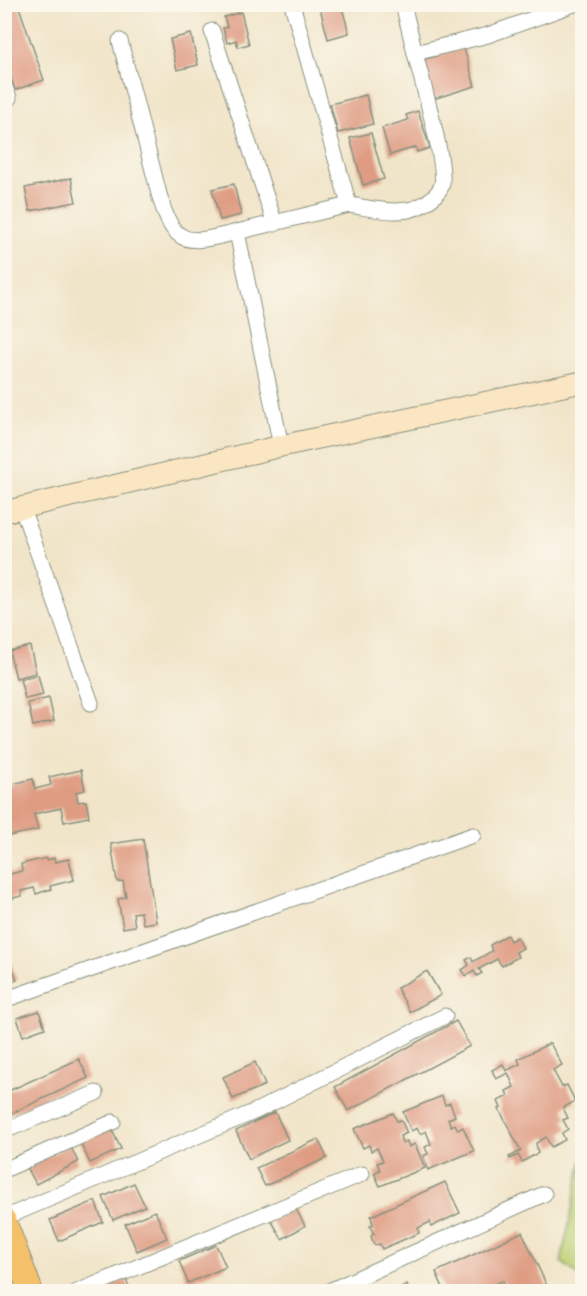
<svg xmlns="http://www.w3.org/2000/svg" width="587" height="1296" viewBox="0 0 587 1296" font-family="Kalam,sans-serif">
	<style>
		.green { fill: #bbce71; stroke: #6d8652; stroke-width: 1.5 }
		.building { fill: #df9c83 }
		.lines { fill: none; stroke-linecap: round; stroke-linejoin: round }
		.street-casing { stroke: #88917e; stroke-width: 17 }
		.secondary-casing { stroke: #88917e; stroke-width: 23 }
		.primary-casing { stroke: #88917e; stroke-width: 26 }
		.street { stroke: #fff; stroke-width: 15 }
		.secondary { stroke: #fbe6c3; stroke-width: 21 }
		.primary { stroke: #f4c16a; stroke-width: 24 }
	</style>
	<rect width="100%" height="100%" fill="#fbf7ec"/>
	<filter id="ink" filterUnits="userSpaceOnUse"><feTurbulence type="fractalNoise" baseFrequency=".0167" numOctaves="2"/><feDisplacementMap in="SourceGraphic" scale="12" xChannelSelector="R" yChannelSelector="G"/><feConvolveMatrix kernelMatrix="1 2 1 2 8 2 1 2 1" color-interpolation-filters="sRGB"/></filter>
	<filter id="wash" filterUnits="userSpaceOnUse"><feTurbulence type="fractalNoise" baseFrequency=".008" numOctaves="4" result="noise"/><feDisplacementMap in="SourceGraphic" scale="24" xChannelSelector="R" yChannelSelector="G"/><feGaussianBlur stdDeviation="1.35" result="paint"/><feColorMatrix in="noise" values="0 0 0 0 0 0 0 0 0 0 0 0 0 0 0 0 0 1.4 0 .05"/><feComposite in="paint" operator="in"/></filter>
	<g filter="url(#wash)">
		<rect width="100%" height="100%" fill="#f1e5c9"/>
		<!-- green -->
		<path class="green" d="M582,1159V1278L561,1262Z"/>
		<g id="blocks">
			<!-- building -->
			<g class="building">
				<path d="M4,4H18L44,80L15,90L4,58Z"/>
				<path d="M332,4H341L349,33L328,39L320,8Z"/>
				<path d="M241,12L249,44L238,47L236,40L227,43L223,28L227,27L224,17Z"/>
				<path d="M191,34L198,65L177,70L170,39Z"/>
				<path d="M464,48L475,86L433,99L422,60Z"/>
				<path d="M366,95L373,124L338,133L330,104Z"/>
				<path d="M418,111L430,148L417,152L416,147L390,155L382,128L408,120L406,115Z"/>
				<path d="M371,133L384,179L363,185L350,138Z"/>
				<path d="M71,178L76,202L30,211L25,188Z"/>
				<path d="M234,184L241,215L220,220L212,189Z"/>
				<path d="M30,646L36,673L16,678L9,651Z"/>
				<path d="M38,675L43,695L25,699L20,679Z"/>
				<path d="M49,698L54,721L33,726L28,703Z"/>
				<path d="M81,770L85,790L76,792L78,802L86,801L89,817L64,822L61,808L34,814L38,830L4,837V786L33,779L35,789L51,785L49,777Z"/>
				<path d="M143,839L156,922L143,924L141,912L133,913L135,926L123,928L118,899L126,897L123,881L117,882L111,844Z"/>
				<path d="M46,858L47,860L54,858L55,862L69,859L74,880L50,886L51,889L36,894L34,888L21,891L22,896L4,900V866L8,865L10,874L22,871L21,864Z"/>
				<path d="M507,935L510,941L517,937L523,948L516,952L518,957L502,966L497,959L479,969L482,973L477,976L474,971L466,976L462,970L469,965L466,960L471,957L473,962L492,951L490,945Z"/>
				<path d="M4,945L17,980L4,984Z"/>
				<path d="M427,971L441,995L410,1012L397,988Z"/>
				<path d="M39,1011L45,1028L23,1036L17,1018Z"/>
				<path d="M456,1021L470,1046L348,1111L335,1087Z"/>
				<path d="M550,1043L562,1065L553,1070L562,1087L567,1085L575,1101L563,1108L568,1118L563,1120L568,1129L562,1133L565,1140L551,1147L546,1137L536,1143L538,1153L522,1162L518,1155L510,1159L509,1157L521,1151L499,1109L501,1108L498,1101L508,1096L506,1091L514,1087L508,1073L496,1079L492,1070L503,1064L506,1071L520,1064L518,1059Z"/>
				<path d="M79,1059L88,1078L10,1114L4,1102V1093Z"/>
				<path d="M255,1062L265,1085L233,1099L223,1077Z"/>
				<path d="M442,1096L445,1105L450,1103L455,1116L448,1119L451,1126L455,1124L458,1130L463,1127L474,1151L428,1170L423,1156L428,1154L425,1147L431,1144L426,1131L420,1134L417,1128L411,1131L403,1112Z"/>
				<path d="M275,1112L288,1140L249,1159L236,1131Z"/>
				<path d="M393,1113L397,1121L401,1120L407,1133L400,1136L402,1143L407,1141L409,1147L415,1144L425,1168L380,1186L374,1173L380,1170L377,1163L383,1161L377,1148L371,1151L369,1145L363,1148L354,1129Z"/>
				<path d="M111,1128L121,1149L90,1163L80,1142Z"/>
				<path d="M318,1139L327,1158L265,1186L256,1168Z"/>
				<path d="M70,1145L78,1162L36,1184L27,1167Z"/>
				<path d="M445,1182L460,1213L431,1227L430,1222L418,1228L419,1233L382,1249L380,1244L374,1245L371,1236L374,1234L370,1226L373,1225L371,1216Z"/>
				<path d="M134,1183L145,1206L113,1220L103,1197Z"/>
				<path d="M95,1201L103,1222L59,1241L50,1220Z"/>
				<path d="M295,1207L305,1226L282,1239L271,1220Z"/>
				<path d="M155,1211L167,1238L137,1251L125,1224Z"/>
				<path d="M522,1232L547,1286L535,1292H508L503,1281L495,1284L498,1292H445L436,1272Z"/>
				<path d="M216,1245L226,1267L188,1283L179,1261Z"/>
				<path d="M126,1279L131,1292H95Z"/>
				<path d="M407,1285L410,1292H393Z"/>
			</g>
		</g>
	</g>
	<g filter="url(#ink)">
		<use href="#blocks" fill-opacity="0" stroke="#88917e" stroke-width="1.5"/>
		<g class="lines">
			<defs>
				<g id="street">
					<path d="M403,4L415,53"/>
					<path d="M212,31L275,224"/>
					<path d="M120,41L159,194C174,249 188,244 237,232"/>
					<path d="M4,85L9,98"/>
					<path d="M349,205C369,208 389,213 408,210C420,208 436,198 441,187C449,171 420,75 415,53L488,35L574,4"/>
					<path d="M281,446L237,232L349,205L292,4"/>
					<path d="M22,508L91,703"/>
					<path d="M4,1000L473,835"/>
					<path d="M4,1131L96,1093"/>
					<path d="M4,1170L113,1122"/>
					<path d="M4,1218L256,1111L445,1016"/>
					<path d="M77,1292L362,1174"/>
					<path d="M327,1292L544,1194"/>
				</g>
				<path id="secondary" d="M4,512L281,446L582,382"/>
				<path id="primary" d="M4,1221L31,1292"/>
			</defs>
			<!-- street casing -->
			<use href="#street" class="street-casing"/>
			<!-- secondary casing -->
			<use href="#secondary" class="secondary-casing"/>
			<!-- primary casing -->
			<use href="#primary" class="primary-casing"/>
			<!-- street -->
			<use href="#street" class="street"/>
			<!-- secondary -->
			<use href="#secondary" class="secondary"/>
			<!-- primary -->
			<use href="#primary" class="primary"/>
		</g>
	</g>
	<!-- margin -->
	<rect width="587" height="1296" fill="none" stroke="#fbf7ec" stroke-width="24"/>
</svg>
